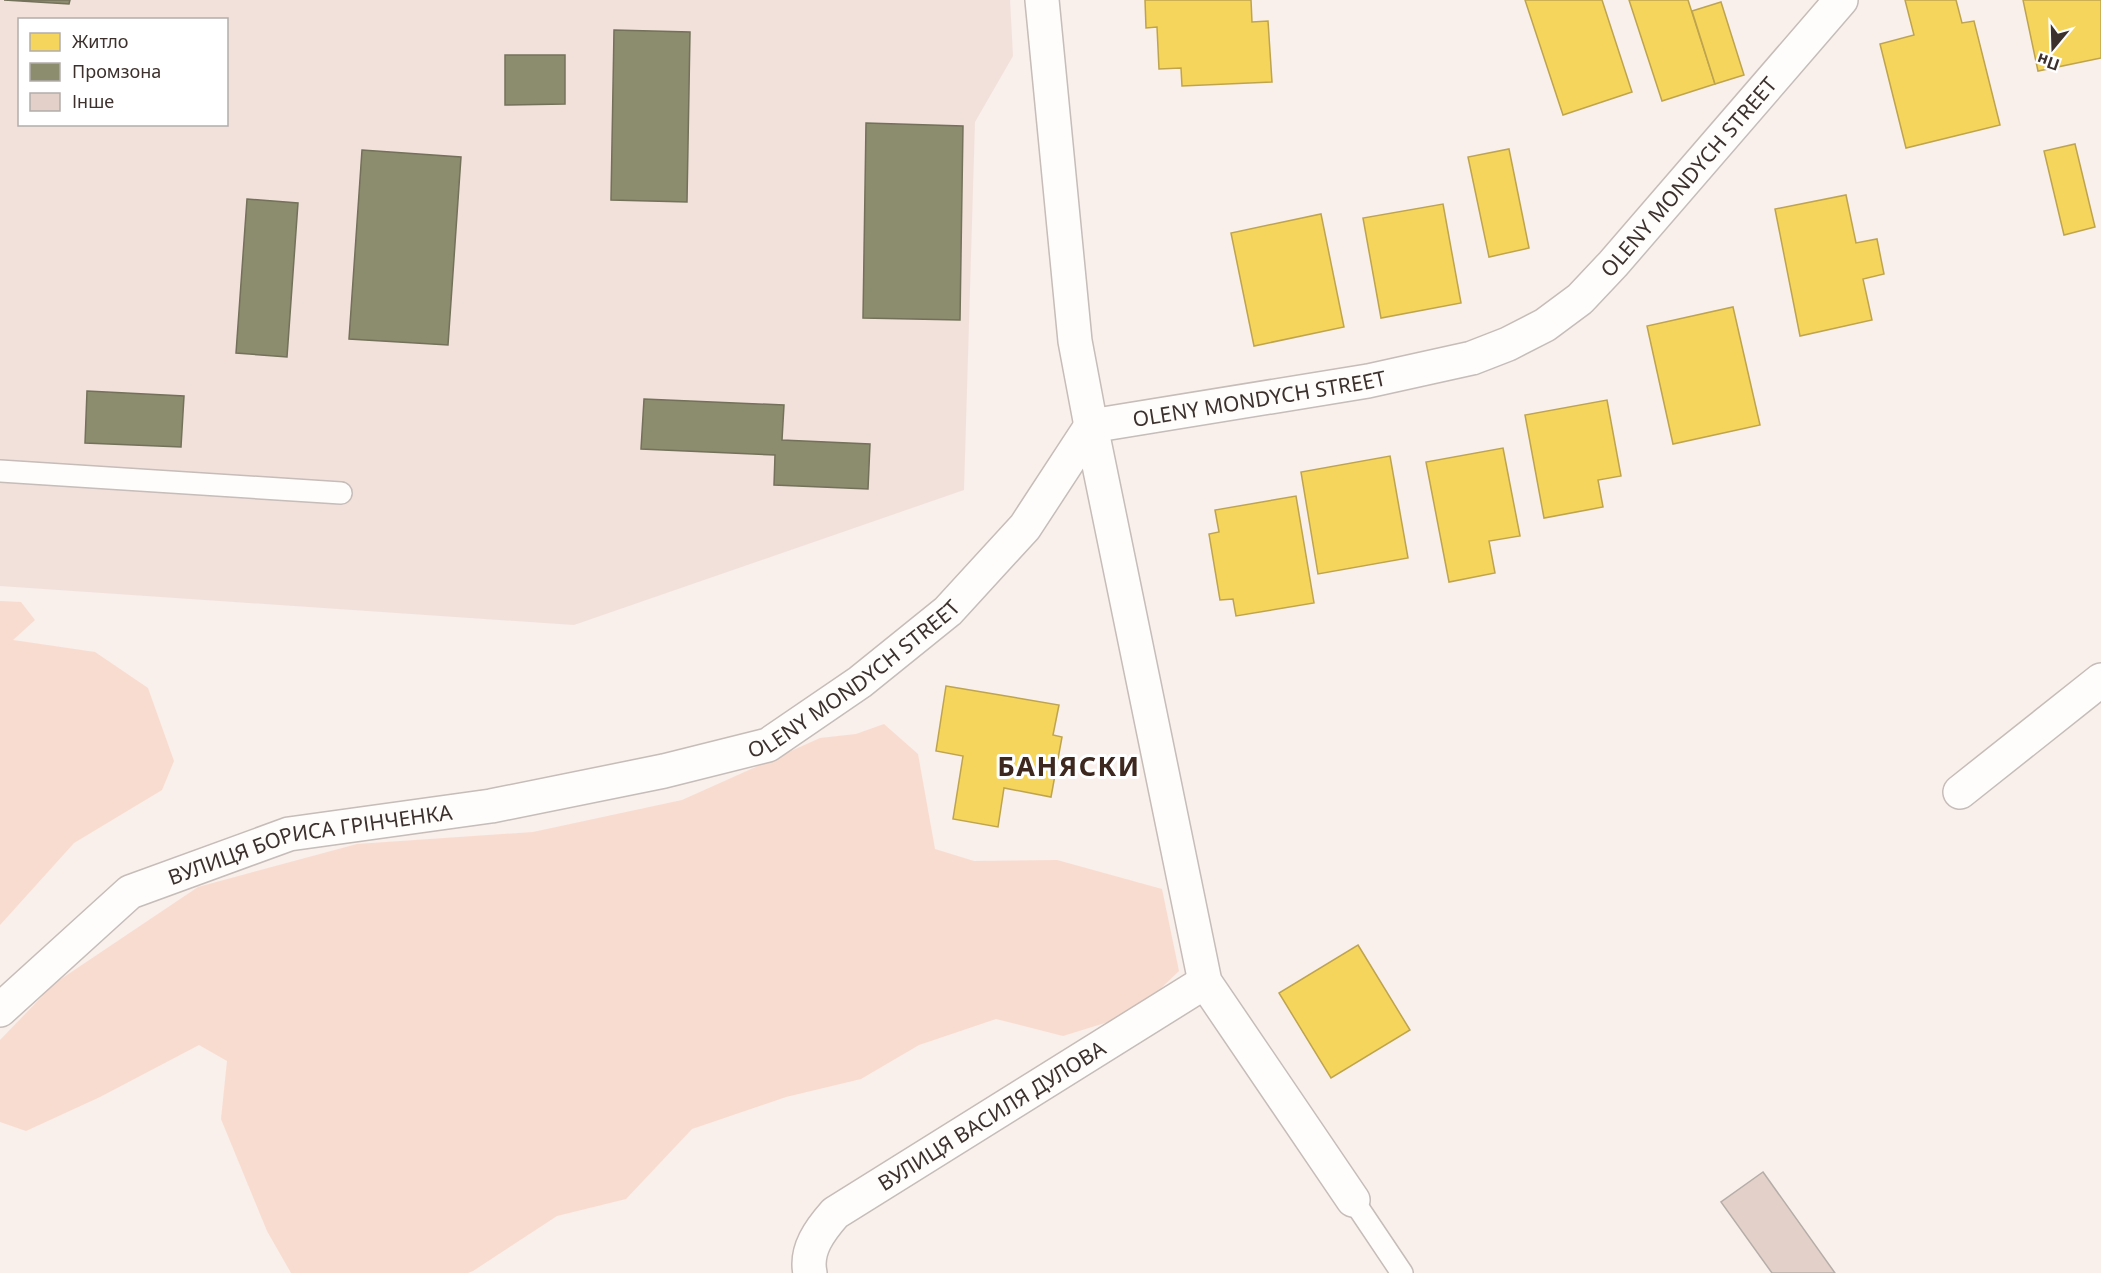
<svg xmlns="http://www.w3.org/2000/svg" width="2101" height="1273" viewBox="0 0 2101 1273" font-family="'Noto Sans',sans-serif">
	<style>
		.built { fill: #f2e1db; fill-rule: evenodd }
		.green { fill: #f9dcd0 }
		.homes { fill: #f6d55c; stroke: #bea44e; stroke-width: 1.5 }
		.industry { fill: #8c8c6e; stroke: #74715a; stroke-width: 1.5 }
		.building { fill: #e3d0c8; stroke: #b6ada9; stroke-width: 1.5 }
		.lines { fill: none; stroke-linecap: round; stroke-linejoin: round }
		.service-casing { stroke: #c6bcb8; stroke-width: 24 }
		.minor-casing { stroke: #c6bcb8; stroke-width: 36 }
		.service { stroke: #fefdfc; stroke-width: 21 }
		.minor { stroke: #fefdfc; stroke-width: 33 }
		.labels { text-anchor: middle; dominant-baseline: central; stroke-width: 6; stroke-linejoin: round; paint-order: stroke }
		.street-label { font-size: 21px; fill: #3c312c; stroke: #fff }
		.district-label { font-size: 27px; font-weight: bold; letter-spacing: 1.5px; fill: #3d271e; stroke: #fff }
	</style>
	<rect width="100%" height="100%" fill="#f9efeb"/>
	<!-- built -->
	<path class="built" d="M0,0H1010L1013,56L975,122L964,490L574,625L0,586ZM20,20H226V124H20Z"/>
	<!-- green -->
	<g class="green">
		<path d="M0,601L21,602L35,620L13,640L95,652L148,688L174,761L162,790L74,843L0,925Z"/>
		<path d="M884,724L918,754L935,849L974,861L1057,860L1162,889L1179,971L1134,1014L1063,1036L996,1019L919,1045L861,1079L786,1097L692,1129L626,1199L557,1216L473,1271L468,1273H291L267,1231L221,1119L227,1061L199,1045L100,1097L26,1131L0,1122V1040L55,983L198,887L357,844L533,832L682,800L820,738L856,734Z"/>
	</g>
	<!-- homes -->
	<g class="homes">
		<path d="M1145,0H1251L1252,22L1268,21L1272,82L1182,86L1181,68L1159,69L1157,27L1146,28Z"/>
		<path d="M1525,0H1602L1632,92L1563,115Z"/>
		<path d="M1629,0H1688L1715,84L1662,101Z"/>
		<path d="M1905,0H1956L1962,23L1974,21L2000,125L1906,148L1880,44L1914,35Z"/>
		<path d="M2023,0H2101V58L2038,71Z"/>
		<path d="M1721,2L1744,75L1715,84L1692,11Z"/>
		<path d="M2075,144L2095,227L2064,235L2044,151Z"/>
		<path d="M1509,149L1529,248L1489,257L1468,157Z"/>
		<path d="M1846,195L1856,243L1877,239L1884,274L1863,279L1872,320L1800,336L1775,209Z"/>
		<path d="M1443,204L1461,303L1381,318L1363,218Z"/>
		<path d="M1321,214L1344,327L1254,346L1231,233Z"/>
		<path d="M1733,307L1760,425L1673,444L1647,326Z"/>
		<path d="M1607,400L1621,476L1598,480L1603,507L1544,518L1525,415Z"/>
		<path d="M1503,448L1520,536L1489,541L1495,573L1449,582L1426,462Z"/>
		<path d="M1390,456L1408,558L1318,574L1301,472Z"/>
		<path d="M1296,496L1314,603L1236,616L1233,599L1220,600L1209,534L1219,532L1215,510Z"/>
		<path d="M946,686L1059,705L1053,735L1062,737L1051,797L1004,788L998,827L953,819L963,756L936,751Z"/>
		<path d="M1358,945L1410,1030L1331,1078L1279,993Z"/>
	</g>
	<!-- industry -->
	<g class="industry">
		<path d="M4,0H70L69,4Z"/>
		<path d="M614,30L690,32L687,202L611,200Z"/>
		<path d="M505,55H565V104L505,105Z"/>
		<path d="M866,123L963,126L960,320L863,318Z"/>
		<path d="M362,150L461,157L448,345L349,339Z"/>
		<path d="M247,199L298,203L287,357L236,353Z"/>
		<path d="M87,391L184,396L181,447L85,443Z"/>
		<path d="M644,399L784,405L782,440L870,444L868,489L774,485L775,455L641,449Z"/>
	</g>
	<!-- building -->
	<path class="building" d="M1763,1172L1835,1273H1772L1721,1202Z"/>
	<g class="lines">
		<defs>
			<g id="service">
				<path d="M0,471L341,493"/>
				<path d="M1353,1200L1402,1273"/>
			</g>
			<g id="minor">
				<path d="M1042,0L1075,341L1091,426L1205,982L1353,1200"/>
				<path d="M1960,792L2101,680"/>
				<path id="s1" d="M0,1010L130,892L289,834L491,806L664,771L768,745L860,682L948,611L1025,527L1091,426L1368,381L1472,358L1508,344L1545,325L1580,299L1613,264L1841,0"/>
				<path id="s2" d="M810,1273C805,1250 820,1230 835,1213L1205,982"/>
			</g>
		</defs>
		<!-- service casing -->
		<use href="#service" class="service-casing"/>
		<!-- minor casing -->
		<use href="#minor" class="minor-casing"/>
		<!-- service -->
		<use href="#service" class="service"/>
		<!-- minor -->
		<use href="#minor" class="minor"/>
	</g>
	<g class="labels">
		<!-- street labels -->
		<g class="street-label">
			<text stroke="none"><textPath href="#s1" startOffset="1966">OLENY MONDYCH STREET</textPath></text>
			<text stroke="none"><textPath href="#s1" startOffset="1462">OLENY MONDYCH STREET</textPath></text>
			<text stroke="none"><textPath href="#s1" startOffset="940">OLENY MONDYCH STREET</textPath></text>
			<text stroke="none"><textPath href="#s1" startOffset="363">ВУЛИЦЯ БОРИСА ГРІНЧЕНКА</textPath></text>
			<text stroke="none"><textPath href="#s2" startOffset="252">ВУЛИЦЯ ВАСИЛЯ ДУЛОВА</textPath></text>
		</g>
		<!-- district labels -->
		<g class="district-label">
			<text x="1069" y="765">БАНЯСКИ</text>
		</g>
	</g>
	<!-- legend -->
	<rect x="18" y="18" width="210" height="108" fill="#ffffff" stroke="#b1adab" stroke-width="1.5"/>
	<rect x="30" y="33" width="30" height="18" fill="#f6d55c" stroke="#b1adab" stroke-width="1.5"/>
	<text x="72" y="48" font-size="18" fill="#3c312c">Житло</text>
	<rect x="30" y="63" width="30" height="18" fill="#8c8c6e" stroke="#b1adab" stroke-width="1.5"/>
	<text x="72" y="78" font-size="18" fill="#3c312c">Промзона</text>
	<rect x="30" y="93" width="30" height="18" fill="#e3d0c8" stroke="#b1adab" stroke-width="1.5"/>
	<text x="72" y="108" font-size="18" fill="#3c312c">Інше</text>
	<!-- north arrow -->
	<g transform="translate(2053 48) rotate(199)" stroke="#ffffff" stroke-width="4.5" paint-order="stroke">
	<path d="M0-4.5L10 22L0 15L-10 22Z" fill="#3c312c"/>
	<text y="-9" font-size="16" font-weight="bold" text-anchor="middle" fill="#3c312c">Пн</text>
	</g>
</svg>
